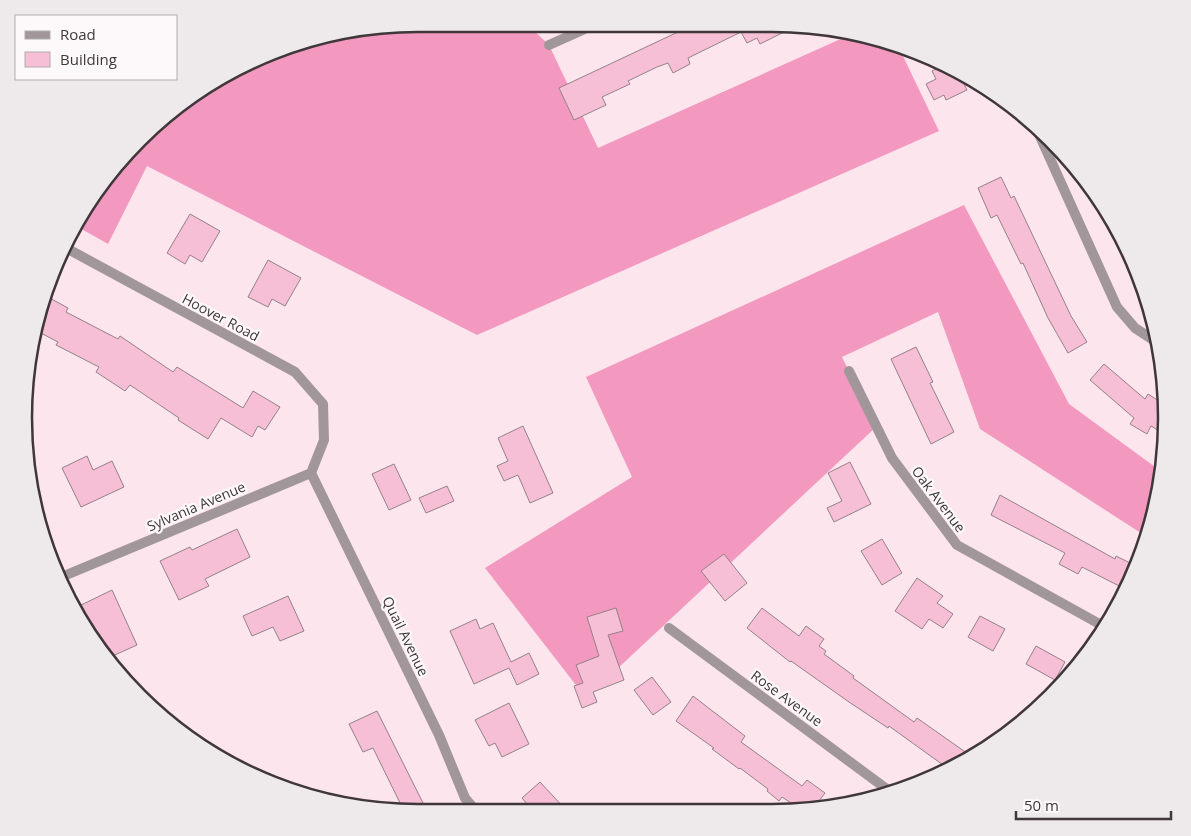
<svg xmlns="http://www.w3.org/2000/svg" width="1191" height="836" viewBox="0 0 1191 836" font-family="'Open Sans',sans-serif">
	<style>
		.forest { fill: #f399bf }
		.building { fill: #f7bfd5; stroke: #958188 }
		.lines { fill: none; stroke-linecap: round; stroke-linejoin: round }
		.minor { stroke: #a1979b; stroke-width: 10 }
		.labels { text-anchor: middle; dominant-baseline: central; stroke-width: 4.5; stroke-linejoin: round; paint-order: stroke }
		.street-label { font-size: 14px; fill: #40373b; stroke: #fdf8fa }
		.rim { fill: none; stroke: #40373b; stroke-width: 2.5 }
	</style>
	<rect width="100%" height="100%" fill="#fce5ed"/>
	<!-- forest -->
	<g class="forest">
		<path d="M418,24H527L549,45L598,148L854,33L900,50L939,131L477,335L147,166L108,244L78,227L121,158L199,90L316,37Z"/>
		<path d="M964,205L1069,404L1162,472L1154,520L1147,537L980,429L938,312L842,357L876,427L586,698L485,568L632,477L586,377Z"/>
	</g>
	<!-- building -->
	<g class="building">
		<path d="M695,24H773L796,26L760,44L757,38L747,43L741,32L688,58L690,64L673,73L668,63L657,67L628,81L630,84L602,97L606,105L574,120L559,88Z"/>
		<path d="M942,66L958,72L967,90L946,100L944,95L934,100L926,84L936,79L932,71Z"/>
		<path d="M1001,177L1011,198L1014,196L1071,316L1087,342L1068,353L1048,318L1023,263L1021,264L997,215L991,218L978,188Z"/>
		<path d="M190,214L220,231L202,262L190,255L185,264L167,253Z"/>
		<path d="M268,260L301,278L285,306L272,299L268,307L248,297Z"/>
		<path d="M46,296L68,308L66,312L118,339L120,336L173,372L177,367L243,408L253,391L280,407L265,430L258,426L252,437L221,418L208,439L178,420L179,418L130,385L125,391L96,372L99,367L56,345L58,342L37,331Z"/>
		<path d="M916,347L933,382L930,383L954,432L931,444L891,359Z"/>
		<path d="M1104,364L1145,399L1148,394L1165,405L1166,435L1151,426L1147,434L1130,424L1134,418L1090,380Z"/>
		<path d="M523,426L553,493L530,503L518,475L504,481L497,466L508,461L498,438Z"/>
		<path d="M87,456L93,470L112,461L124,487L81,507L62,468Z"/>
		<path d="M850,462L871,504L834,522L827,508L842,501L828,473Z"/>
		<path d="M394,464L411,500L389,510L372,474Z"/>
		<path d="M447,486L454,501L426,513L419,498Z"/>
		<path d="M1000,495L1115,559L1116,556L1136,566L1127,590L1082,567L1078,574L1059,564L1065,553L991,515Z"/>
		<path d="M237,529L250,557L205,579L209,586L179,600L160,561L190,547L192,550Z"/>
		<path d="M882,539L902,573L882,585L861,551Z"/>
		<path d="M724,554L747,583L725,601L701,571Z"/>
		<path d="M917,578L943,596L937,603L953,614L943,628L929,619L922,629L895,611Z"/>
		<path d="M112,590L137,645L108,658L90,622L86,624L75,608Z"/>
		<path d="M288,596L304,631L280,641L273,627L252,636L243,616Z"/>
		<path d="M616,608L623,631L608,635L624,680L593,692L597,702L582,708L574,686L583,683L576,665L599,656L587,617Z"/>
		<path d="M762,608L799,636L806,626L824,639L819,646L826,651L824,654L854,676L853,678L914,722L917,718L971,756L950,770L889,726L888,728L849,702L791,661L790,662L747,628Z"/>
		<path d="M980,616L1005,629L993,651L968,637Z"/>
		<path d="M476,619L480,629L493,623L511,662L529,653L539,674L517,685L509,668L474,684L450,631Z"/>
		<path d="M1036,646L1065,662L1055,680L1026,664Z"/>
		<path d="M652,677L671,702L653,715L634,690Z"/>
		<path d="M693,696L745,736L741,742L802,786L807,780L825,793L813,809H800L782,797L779,801L767,791L768,789L740,768L739,769L712,749L714,748L676,721Z"/>
		<path d="M509,703L529,744L502,757L495,743L489,746L475,720Z"/>
		<path d="M377,711L425,807L416,811H404L373,748L363,752L349,724Z"/>
		<path d="M540,782L566,810L533,811L522,798Z"/>
	</g>
	<g class="lines">
		<!-- minor -->
		<g class="minor">
			<path d="M549,45L596,24"/>
			<path d="M1038,132L1117,307L1135,328L1158,343"/>
			<path d="M849,371L892,458L957,545L1105,627"/>
			<path d="M311,473L439,735L465,798L476,811"/>
			<path d="M59,578L311,473L324,440L323,404L295,372L66,248"/>
			<path d="M669,628L888,790"/>
		</g>
	</g>
	<g class="labels">
		<!-- street labels -->
		<g class="street-label">
			<text transform="translate(221 317) rotate(28)">Hoover Road</text>
			<text transform="translate(939 499) rotate(53)">Oak Avenue</text>
			<text transform="translate(196 506) rotate(-23)">Sylvania Avenue</text>
			<text transform="translate(406 636) rotate(64)">Quail Avenue</text>
			<text transform="translate(787 698) rotate(36)">Rose Avenue</text>
		</g>
	</g>
	<!-- crop -->
	<path d="M0 0H1191V836H0ZM418 32H772A386 386 0 0 1 1158 418V418A386 386 0 0 1 772 804H418A386 386 0 0 1 32 418V418A386 386 0 0 1 418 32Z" fill="#eee9eb" fill-rule="evenodd"/>
	<path class="rim" d="M418 32H772A386 386 0 0 1 1158 418V418A386 386 0 0 1 772 804H418A386 386 0 0 1 32 418V418A386 386 0 0 1 418 32Z"/>
	<!-- legend -->
	<rect x="15" y="15" width="162" height="65" fill="#fdf8fa" stroke="#b1abae"/>
	<rect x="25" y="31" width="25" height="8" fill="#a1979b" stroke="#b1abae"/>
	<text x="60" y="40" font-size="15" fill="#40373b">Road</text>
	<rect x="25" y="52" width="25" height="15" fill="#f7bfd5" stroke="#b1abae"/>
	<text x="60" y="65" font-size="15" fill="#40373b">Building</text>
	<!-- scale -->
	<path d="M1016 811v8h155v-8" fill="none" stroke="#40373b" stroke-width="2.5"/>
	<text x="1024" y="811" font-size="15" fill="#40373b" stroke="#fdf8fa" stroke-width="4" paint-order="stroke">50 m</text>
</svg>
